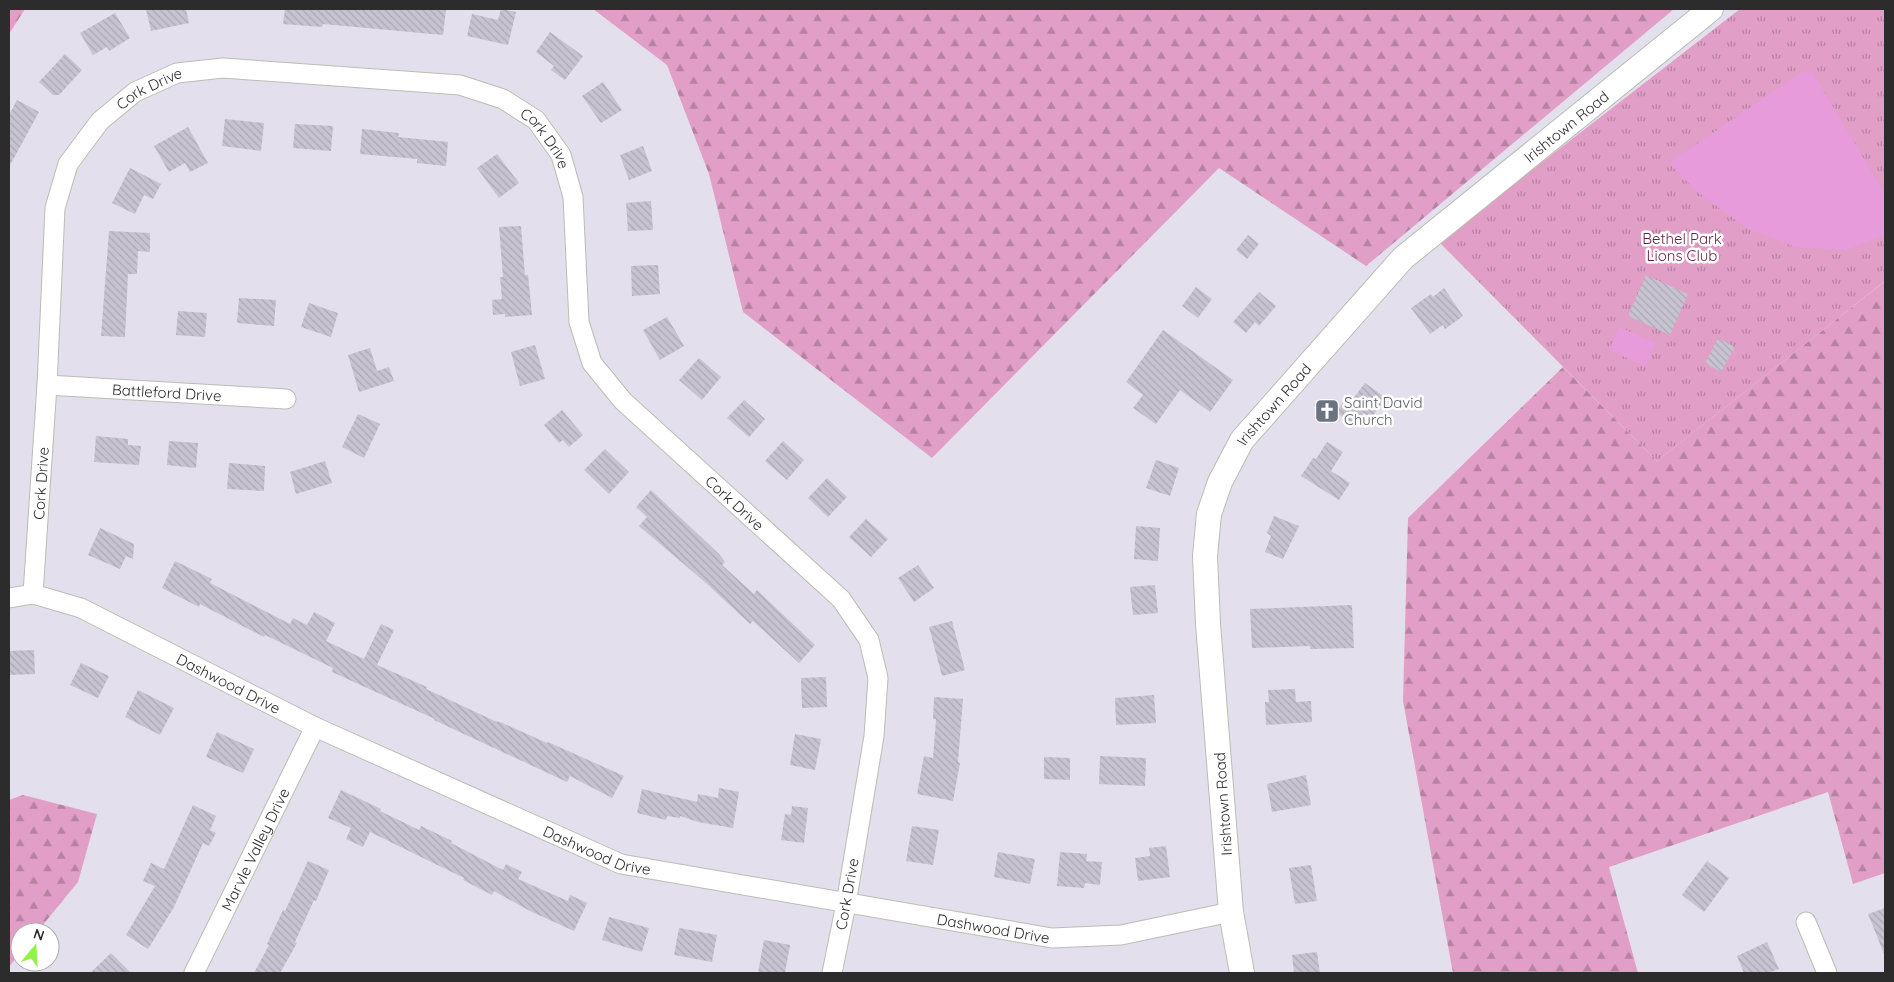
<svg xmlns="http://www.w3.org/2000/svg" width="1894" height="982" viewBox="0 0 1894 982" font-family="Quicksand,sans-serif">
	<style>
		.grass { fill: url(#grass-tufts) }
		.forest { fill: url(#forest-firs) }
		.pitch { fill: #e89bdb }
		.building { fill: url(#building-back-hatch) }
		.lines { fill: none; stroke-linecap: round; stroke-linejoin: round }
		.minor-casing { stroke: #b8bfb2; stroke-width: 21 }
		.tertiary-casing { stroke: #b8bfb2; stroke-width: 26 }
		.minor { stroke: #fff; stroke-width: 19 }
		.tertiary { stroke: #fff; stroke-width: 24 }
		.labels { text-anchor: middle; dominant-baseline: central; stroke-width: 5; stroke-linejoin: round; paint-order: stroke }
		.street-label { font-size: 15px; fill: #2c2c2c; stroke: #fff }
		.park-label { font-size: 15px; fill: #671e40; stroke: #fff }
		.worship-label { font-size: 15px; fill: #5b616d; stroke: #fff; text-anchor: start }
	</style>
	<defs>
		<pattern id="grass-tufts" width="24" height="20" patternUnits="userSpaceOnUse" patternTransform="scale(1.25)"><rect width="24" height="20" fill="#e19ec6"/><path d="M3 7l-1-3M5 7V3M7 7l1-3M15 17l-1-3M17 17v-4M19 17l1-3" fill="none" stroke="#b781a1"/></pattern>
		<pattern id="forest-firs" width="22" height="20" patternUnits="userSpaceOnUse" patternTransform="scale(1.25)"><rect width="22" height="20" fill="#e19ec6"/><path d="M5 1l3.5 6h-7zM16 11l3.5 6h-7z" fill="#b781a1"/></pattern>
		<pattern id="building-back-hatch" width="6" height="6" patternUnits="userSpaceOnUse" patternTransform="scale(1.25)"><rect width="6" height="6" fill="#c8c3d0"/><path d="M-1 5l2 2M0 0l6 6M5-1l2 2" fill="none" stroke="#aca8b3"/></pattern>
	</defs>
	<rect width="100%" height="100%" fill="#e4dfed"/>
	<!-- grass -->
	<path class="grass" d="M1740,9H1885V281L1657,461L1439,242Z"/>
	<!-- forest -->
	<g class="forest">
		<path d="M9,9H25L9,34Z"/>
		<path d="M593,9H1674L1366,266L1219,168L932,458L743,312L709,174L667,65Z"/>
		<path d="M1884,282L1885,284V873L1853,884L1828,792L1609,867L1638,973H1453L1403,701L1408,518L1563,367L1657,461Z"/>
		<path d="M23,795L97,814L78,882L37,932H20V953L9,967V800Z"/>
	</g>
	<!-- pitch -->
	<g class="pitch">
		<path d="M1802,72L1813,73L1885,194V235L1846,250L1795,247L1747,228L1696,191L1669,163Z"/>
		<path d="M1619,327L1656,343L1645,366L1609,350Z"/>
	</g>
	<!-- building -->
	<g class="building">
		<path d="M146,9H186L189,23L151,31Z"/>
		<path d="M285,9H435L446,10L443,35L323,24L322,27L283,24Z"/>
		<path d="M501,9L516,12L508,45L467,36L472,14L498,20Z"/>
		<path d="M115,13L130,38L109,51L107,47L93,55L80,33Z"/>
		<path d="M550,32L583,56L565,80L551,70L554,66L536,52Z"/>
		<path d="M65,54L82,70L59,95H53L39,82Z"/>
		<path d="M603,82L622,110L601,123L582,96Z"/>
		<path d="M17,100L39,112L9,167V115Z"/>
		<path d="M225,119L264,123L261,151L222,146Z"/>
		<path d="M295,124L333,126L331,151L293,148Z"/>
		<path d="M188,127L208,163L190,172L185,163L169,172L154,146Z"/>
		<path d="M362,129L399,133L398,137L448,142L446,166L417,163V159L360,154Z"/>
		<path d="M643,146L652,171L629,180L620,155Z"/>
		<path d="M497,154L519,183L499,198L477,168Z"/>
		<path d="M130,168L161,184L153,199L144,195L135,214L112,203Z"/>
		<path d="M651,201L653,230L628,231L626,203Z"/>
		<path d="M521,226L525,275H528L532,315L505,317V314L493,315L492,300L502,299L500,277H503L499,227Z"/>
		<path d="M109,231L150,233V252L138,251L137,274H128L125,337L101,336Z"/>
		<path d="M1248,235L1259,244L1247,259L1236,250Z"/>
		<path d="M658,265L660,294L632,296L631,266Z"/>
		<path d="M1646,275L1688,294L1670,335L1628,316Z"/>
		<path d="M1196,287L1212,299L1198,318L1182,306Z"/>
		<path d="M1444,288L1463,316L1445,329L1443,325L1430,334L1411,308L1431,294L1433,297Z"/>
		<path d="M1259,292L1276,306L1259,326L1255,322L1246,333L1233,322Z"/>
		<path d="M239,298L276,300L274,326L237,323Z"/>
		<path d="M309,303L338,313L331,337L301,327Z"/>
		<path d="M178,311L207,313L205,337L176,335Z"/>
		<path d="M667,317L684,346L660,360L643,330Z"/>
		<path d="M1163,330L1233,380L1210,412L1180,390L1156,424L1133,408L1143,395L1126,382Z"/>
		<path d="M1718,338L1735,347L1721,372L1705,363Z"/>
		<path d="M535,345L545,379L520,386L511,352Z"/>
		<path d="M370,348L377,371L389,367L394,381L359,392L348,355Z"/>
		<path d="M699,358L721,377L702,400L679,380Z"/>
		<path d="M1365,383L1386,398L1371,418L1364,413L1354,425L1336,412L1348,396L1352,400Z"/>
		<path d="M744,400L765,419L749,437L727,418Z"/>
		<path d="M562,410L583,435L569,447L563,440L559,443L544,425Z"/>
		<path d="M358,414L380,424L364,458L342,447Z"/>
		<path d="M96,436L128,439V445L141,446L139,465L94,462Z"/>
		<path d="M169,441L198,443L196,468L167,465Z"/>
		<path d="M783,441L804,460L787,480L765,461Z"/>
		<path d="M1327,442L1343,452L1331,471L1350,483L1339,500L1301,476L1313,458L1316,459Z"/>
		<path d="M605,449L629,472L609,494L584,470Z"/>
		<path d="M1156,460L1179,468L1170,496L1146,488Z"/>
		<path d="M325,461L332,483L296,494L290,472Z"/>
		<path d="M229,463L265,466L264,491L227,489Z"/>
		<path d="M827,478L847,497L828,517L808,498Z"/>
		<path d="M651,490L719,554L725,562L722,565L754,594L757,590L815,645L799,663L753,621L750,624L706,583L639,526L647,517L636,507Z"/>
		<path d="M1274,516L1299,526L1283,559L1265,552L1271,536L1267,533Z"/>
		<path d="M866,519L888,539L871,557L849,537Z"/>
		<path d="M1136,526L1160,528L1158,561L1134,559Z"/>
		<path d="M100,528L134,544L133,559L126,556L120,569L88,555Z"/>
		<path d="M175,561L212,579L210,583L290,624L293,618L307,625L314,612L335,623L326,641L364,659L381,624L394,630L377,665L427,687L426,689L497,722L498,721L547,743L548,742L624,776L612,798L570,776L567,782L434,720L435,719L332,672L333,668L265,635L264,637L200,604L199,607L162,588Z"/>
		<path d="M918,565L934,588L914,602L898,578Z"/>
		<path d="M1155,585L1158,613L1133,615L1130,587Z"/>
		<path d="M1352,605L1354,648L1310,649V646L1252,648L1250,609Z"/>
		<path d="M952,621L965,670L942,676L929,627Z"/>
		<path d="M34,650L35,674L9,675V651Z"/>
		<path d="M81,663L109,676L98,698L70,685Z"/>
		<path d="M826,677L827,707L802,708L801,678Z"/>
		<path d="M1295,689L1296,702L1311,701L1312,722L1266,725L1265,702H1269L1268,690Z"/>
		<path d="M138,690L174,708L160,735L125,717Z"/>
		<path d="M1154,695L1156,723L1116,725L1115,698Z"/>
		<path d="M934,697L963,699L958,762L960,763L953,801L917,794L924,756L933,758L936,719H933Z"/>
		<path d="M217,732L254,749L243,773L206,757Z"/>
		<path d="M795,734L821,739L815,770L790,765Z"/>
		<path d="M1100,756L1146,758L1145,786L1099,784Z"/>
		<path d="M1044,757L1070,758V780L1044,779Z"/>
		<path d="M1306,775L1311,805L1272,812L1267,784Z"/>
		<path d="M719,788L739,792L733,828L698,822L680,816V818L667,816L666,820L637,813L642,789L697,802L698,794L718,798Z"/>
		<path d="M341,790L381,809L380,811L419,830L421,826L452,841L451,843L503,870L506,864L522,872L518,879L568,901L570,895L587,903L574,931L530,911L494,891L492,895L463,880L464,878L370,832L363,847L346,839L351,828L328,818Z"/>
		<path d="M193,805L216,816L210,830L216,833L209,846L203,843L174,907L148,949L126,935L155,886L143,881L151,863L164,869Z"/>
		<path d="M792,806L808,808L804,843L781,840L785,814L791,815Z"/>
		<path d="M912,826L939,830L933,865L906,861Z"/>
		<path d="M1166,846L1170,877L1138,881L1135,858L1150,856L1149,848Z"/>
		<path d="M998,852L1035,859L1030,884L994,877Z"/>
		<path d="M1060,852L1087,854L1086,861L1102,862L1100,885L1085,883L1084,888L1057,886Z"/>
		<path d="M308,861L329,870L316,901L314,900L295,942L297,943L280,973H254L269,945L267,944L283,910L285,911Z"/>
		<path d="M1707,861L1729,878L1704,912L1682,895Z"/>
		<path d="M1311,865L1317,901L1295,904L1289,868Z"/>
		<path d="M1885,908V954H1884L1868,914Z"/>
		<path d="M609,917L649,928L642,952L602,940Z"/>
		<path d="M679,928L717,935L712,962L674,955Z"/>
		<path d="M764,940L790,945L785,973H758Z"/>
		<path d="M1767,942L1779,969L1768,973H1744L1737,956Z"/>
		<path d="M1317,952L1320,973H1294L1292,955Z"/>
		<path d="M111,953L131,973H90Z"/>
	</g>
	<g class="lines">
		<defs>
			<g id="minor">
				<path id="s1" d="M47,385L286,399"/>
				<path id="s2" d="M33,594L47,385L55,208L68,164L100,121L135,92L177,73L223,68L460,85L503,99L536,120L561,155L573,197L579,322L592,363L623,401L841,599L869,640L878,678L874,736L846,904L832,973"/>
				<path id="s3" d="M9,598L33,594L81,608L315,727L621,864L1052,938L1121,935L1231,912"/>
				<path d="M1806,922L1827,973"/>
				<path id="s4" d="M194,973L315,727"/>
			</g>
			<g id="tertiary">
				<path id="s5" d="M1242,973L1231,912L1208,624L1205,556L1209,514L1220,482L1242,440L1403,258L1711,9"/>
			</g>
		</defs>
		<!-- minor casing -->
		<use href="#minor" class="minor-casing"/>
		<!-- tertiary casing -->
		<use href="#tertiary" class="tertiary-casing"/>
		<!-- minor -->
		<use href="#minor" class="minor"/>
		<!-- tertiary -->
		<use href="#tertiary" class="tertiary"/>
	</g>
	<!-- icons -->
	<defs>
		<symbol id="church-square" viewBox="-11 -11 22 22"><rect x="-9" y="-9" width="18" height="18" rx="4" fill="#6b7280" stroke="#fff"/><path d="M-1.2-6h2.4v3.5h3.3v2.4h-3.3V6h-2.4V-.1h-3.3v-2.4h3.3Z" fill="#fff"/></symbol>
	</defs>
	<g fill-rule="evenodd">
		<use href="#church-square" x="1313" y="397" width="28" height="28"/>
	</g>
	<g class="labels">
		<!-- street labels -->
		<g class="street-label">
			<text stroke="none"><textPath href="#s2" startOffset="546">Cork Drive</textPath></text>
			<text stroke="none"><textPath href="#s5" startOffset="995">Irishtown Road</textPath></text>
			<text stroke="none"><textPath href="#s2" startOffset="966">Cork Drive</textPath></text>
			<text stroke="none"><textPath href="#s1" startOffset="120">Battleford Drive</textPath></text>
			<text stroke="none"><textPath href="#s5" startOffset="590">Irishtown Road</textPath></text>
			<text stroke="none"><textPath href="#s2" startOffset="111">Cork Drive</textPath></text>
			<text stroke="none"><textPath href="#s2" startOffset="1401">Cork Drive</textPath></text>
			<text stroke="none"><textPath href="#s3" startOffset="240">Dashwood Drive</textPath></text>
			<text transform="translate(1223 804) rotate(-94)">Irishtown Road</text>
			<text stroke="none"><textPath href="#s3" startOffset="645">Dashwood Drive</textPath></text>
			<text stroke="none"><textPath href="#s4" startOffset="138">Marvle Valley Drive</textPath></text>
			<text transform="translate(847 894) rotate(-80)">Cork Drive</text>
			<text stroke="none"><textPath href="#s3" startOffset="1050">Dashwood Drive</textPath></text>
		</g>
		<!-- park labels -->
		<g class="park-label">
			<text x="1682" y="238">Bethel Park<tspan x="1682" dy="17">Lions Club</tspan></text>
		</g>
		<!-- worship labels -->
		<g class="worship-label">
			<text x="1344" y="402">Saint David<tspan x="1344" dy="17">Church</tspan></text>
		</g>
	</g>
	<!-- border -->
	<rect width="1894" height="982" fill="none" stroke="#2c2c2c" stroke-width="20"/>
	<!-- north arrow -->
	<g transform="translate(35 947) rotate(18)"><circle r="24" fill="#ffffff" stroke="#ababab"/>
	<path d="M0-4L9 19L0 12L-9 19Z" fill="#93f247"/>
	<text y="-8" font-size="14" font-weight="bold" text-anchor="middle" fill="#2c2c2c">N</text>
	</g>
</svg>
